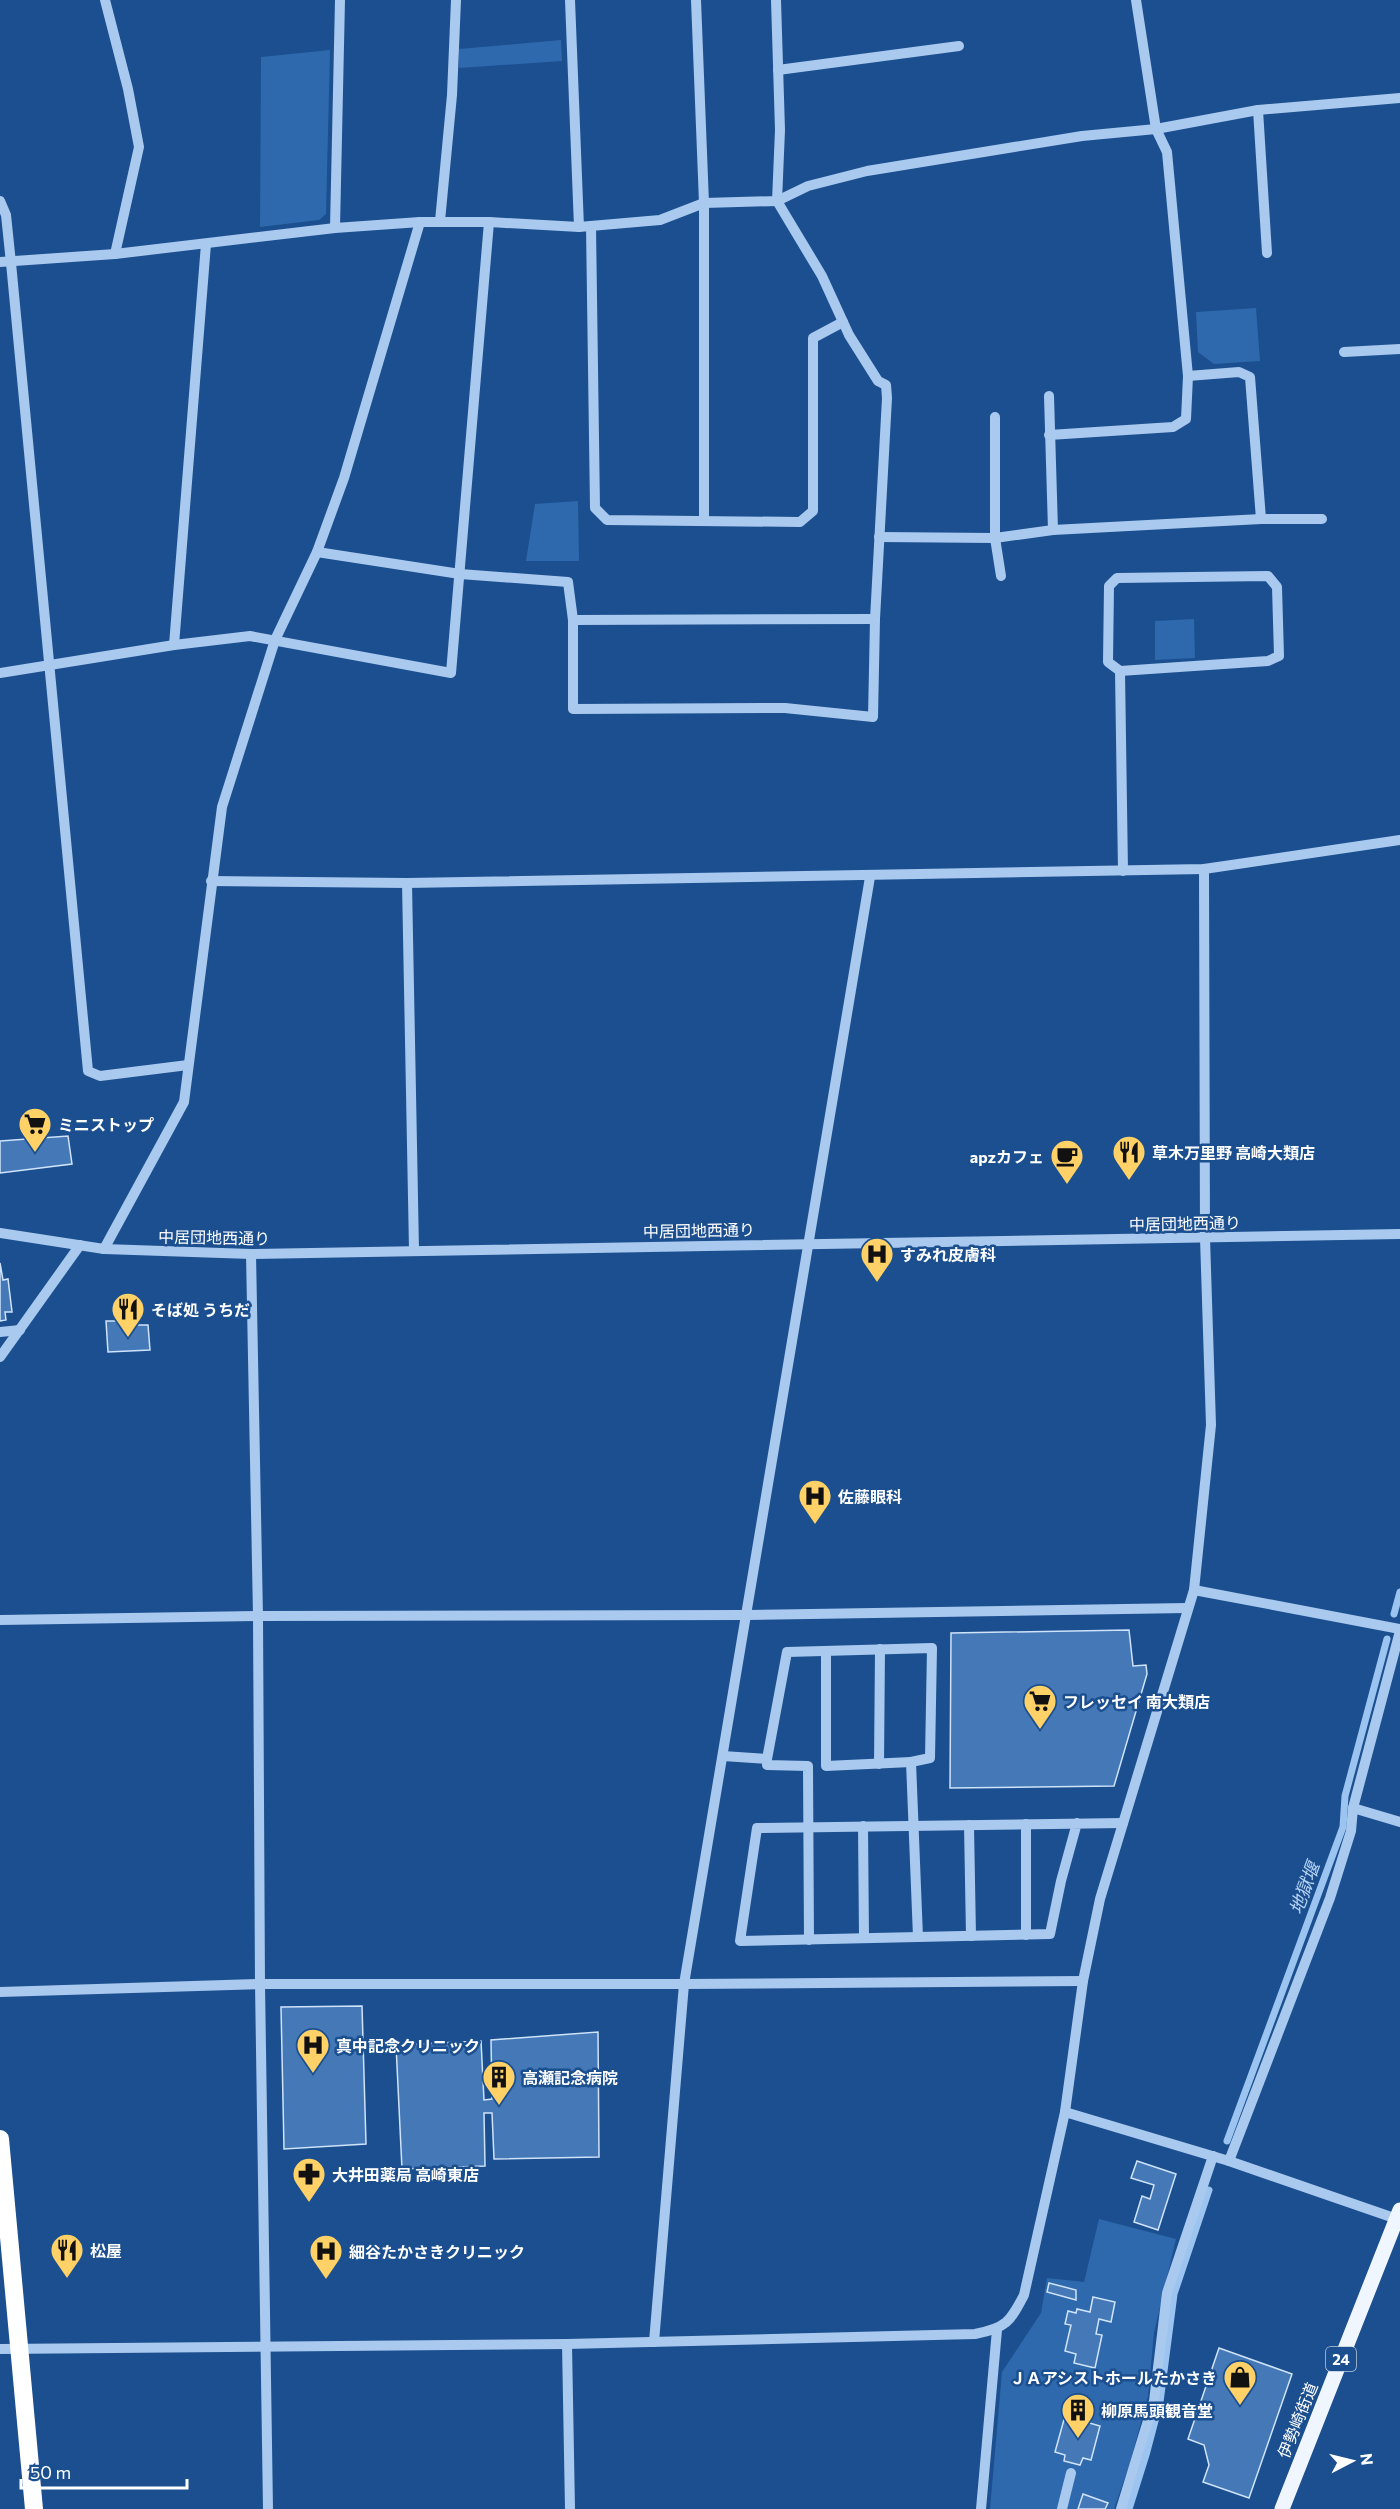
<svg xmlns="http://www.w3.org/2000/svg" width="1400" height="2509" viewBox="0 0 1400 2509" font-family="Commissioner,'Noto Sans JP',sans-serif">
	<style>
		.green { fill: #2e69ad }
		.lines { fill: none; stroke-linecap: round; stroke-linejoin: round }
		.stream { stroke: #9cc4f0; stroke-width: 7 }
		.building { fill: #4478b7; stroke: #cfe3fa; stroke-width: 1.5 }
		.minor { stroke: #a9c9ee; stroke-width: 10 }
		.major { stroke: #f0f6ff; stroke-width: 15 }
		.highway { stroke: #fff; stroke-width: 18 }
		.labels { text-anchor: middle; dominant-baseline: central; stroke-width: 5; stroke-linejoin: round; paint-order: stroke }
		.shield { fill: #1b4f8f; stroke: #bbcadd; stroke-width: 1.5 }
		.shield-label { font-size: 15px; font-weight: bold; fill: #fff }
		.poi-label { font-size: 16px; font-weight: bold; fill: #fff; stroke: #1b4f8f; text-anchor: start }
		.street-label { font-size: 16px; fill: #fff; stroke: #1b4f8f }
		.water-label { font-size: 18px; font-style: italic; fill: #b5d3f5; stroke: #1b4f8f }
	</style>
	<rect width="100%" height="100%" fill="#1b4f8f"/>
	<!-- green -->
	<g class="green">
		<path d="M561,40L562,61L459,68V49Z"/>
		<path d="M330,50L326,214L319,220L260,227L261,57Z"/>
		<path d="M1256,308L1260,361L1214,364L1198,352L1196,312Z"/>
		<path d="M578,501L579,561H526L535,504Z"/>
		<path d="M1194,619L1195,658L1155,660V621Z"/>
		<path d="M1099,2219L1176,2239L1154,2333L1148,2396L1130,2463L1114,2509H990L1002,2372L1041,2313L1047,2278L1084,2282Z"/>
	</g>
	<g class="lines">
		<!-- stream -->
		<g class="stream">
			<path d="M1394,1614L1400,1592"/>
			<path d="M1227,2141L1343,1827L1345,1796L1387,1639"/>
			<path d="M1129,2509L1146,2455L1160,2402L1174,2294L1209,2190"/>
		</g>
	</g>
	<!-- building -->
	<g class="building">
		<path d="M68,1136L72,1164L0,1173V1141Z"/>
		<path d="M0,1263L3,1280L8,1279L12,1312H5L6,1320L0,1321Z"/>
		<path d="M137,1315V1325H148L150,1350L108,1352L106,1321H130V1316Z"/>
		<path d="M1129,1630L1133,1666L1146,1665L1147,1674L1114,1786L950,1788L951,1633Z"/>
		<path d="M362,2006L366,2144L284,2149L281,2007Z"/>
		<path d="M598,2032L599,2157L494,2159L492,2113H484L485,2166L402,2169L396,2045L481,2041L484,2100L492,2099L491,2040Z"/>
		<path d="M1137,2161L1176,2174L1158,2230L1134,2222L1142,2196L1150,2199L1154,2185L1131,2178Z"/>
		<path d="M1049,2283L1076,2290V2300L1047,2292Z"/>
		<path d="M1093,2297L1115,2302L1111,2322L1099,2319L1096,2334L1102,2335L1095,2368L1074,2363L1076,2354L1065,2351L1071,2325L1065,2324L1068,2311L1076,2313L1077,2309L1090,2312Z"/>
		<path d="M1219,2348L1292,2374L1249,2498L1203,2482L1209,2465L1204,2445L1188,2439Z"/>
		<path d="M1065,2416L1100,2426L1091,2460L1083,2458L1080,2465L1064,2461L1065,2455L1055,2452Z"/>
		<path d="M1083,2494L1108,2503L1105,2509H1078Z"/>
	</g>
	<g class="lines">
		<!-- minor -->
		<g class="minor">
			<path d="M105,0L128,89L139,147L115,254"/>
			<path d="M570,0L579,227"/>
			<path d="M696,0L704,203V520"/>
			<path d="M778,70L959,46"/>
			<path d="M1258,110L1267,253"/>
			<path d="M0,201L6,215L11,263L88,1071L100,1076L188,1065"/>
			<path d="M440,221L452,95L456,0"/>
			<path d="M591,226L595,508L607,520L800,522L813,511V338L843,322"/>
			<path d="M335,228L340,0"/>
			<path d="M0,262L115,254L335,228L420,222H489L579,227L660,220L704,203L777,201L808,186L867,171L1082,136L1156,129L1258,110L1400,98"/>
			<path d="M1344,352L1400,349"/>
			<path d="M1188,376L1239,372L1250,377L1261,519"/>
			<path d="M1049,396L1053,530"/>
			<path d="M995,417V538L1001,576"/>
			<path d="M1049,435L1173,427L1186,419L1188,376L1167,152L1156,129L1136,0"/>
			<path d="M879,537L995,538L1053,530L1261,519H1322"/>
			<path d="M317,552L460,574L568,582L573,620V709L785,708L873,717L875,619L887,398L886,385L878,381L849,335L822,276L777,201L780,130L776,0"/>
			<path d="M573,620L875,619"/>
			<path d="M174,645L206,244"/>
			<path d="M1120,671L1268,661L1279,656L1277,587L1268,576L1117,578L1109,586L1108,662L1120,671L1123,871"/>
			<path d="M0,673L174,645L250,636L451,673L489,222"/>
			<path d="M211,881L407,883L1204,869L1400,840"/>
			<path d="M407,883L414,1250"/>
			<path d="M0,1233L104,1249L251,1254L1400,1234"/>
			<path d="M104,1249L184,1102L222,807L275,640L317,552L344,478L420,222"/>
			<path d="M251,1254L258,1616L260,1984L268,2509"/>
			<path d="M0,1332L20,1330"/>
			<path d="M0,1357L80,1245"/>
			<path d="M1194,1590L1400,1629"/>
			<path d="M0,1620L258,1616L747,1615L1187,1608"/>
			<path d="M826,1651V1766L911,1762"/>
			<path d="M723,1756L767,1759V1765L808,1766L809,1940"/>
			<path d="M767,1759L787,1652L932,1648L930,1758L911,1762L918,1937"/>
			<path d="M879,1764L880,1649"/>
			<path d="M1353,1808L1400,1822"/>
			<path d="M1077,1823L1061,1881L1050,1934L740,1941L757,1828L1123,1823"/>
			<path d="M1026,1824V1935"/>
			<path d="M969,1825L971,1936"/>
			<path d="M863,1826L864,1938"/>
			<path d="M0,1992L260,1984H684L1083,1981"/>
			<path d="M1065,2112L1229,2161L1397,2219"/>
			<path d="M1229,2161L1330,1898L1351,1831L1353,1808L1400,1631"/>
			<path d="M654,2342L684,1984L870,877"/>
			<path d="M567,2344L570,2509"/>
			<path d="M0,2349L567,2344L975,2334C1006,2328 1010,2322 1024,2295L1065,2112L1083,1981L1100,1899L1194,1590L1211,1425L1205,1238L1204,869"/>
			<path d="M981,2509L997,2330"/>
			<path d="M1062,2509L1071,2473"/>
			<path d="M1121,2509L1154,2401L1167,2293L1213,2156"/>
		</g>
		<!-- major -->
		<path class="major" d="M1282,2509L1400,2210"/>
		<!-- highway -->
		<path class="highway" d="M0,2139L34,2509"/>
	</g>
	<!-- icons -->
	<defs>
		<symbol id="supermarket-pin" viewBox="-11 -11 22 30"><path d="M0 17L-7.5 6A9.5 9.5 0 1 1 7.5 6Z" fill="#ffd166" stroke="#1b4f8f"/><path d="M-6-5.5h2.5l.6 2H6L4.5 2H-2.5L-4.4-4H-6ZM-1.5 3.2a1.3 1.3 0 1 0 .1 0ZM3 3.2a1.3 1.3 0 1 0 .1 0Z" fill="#111"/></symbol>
		<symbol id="restaurant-pin" viewBox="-11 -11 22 30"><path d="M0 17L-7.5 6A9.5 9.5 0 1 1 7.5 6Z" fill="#ffd166" stroke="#1b4f8f"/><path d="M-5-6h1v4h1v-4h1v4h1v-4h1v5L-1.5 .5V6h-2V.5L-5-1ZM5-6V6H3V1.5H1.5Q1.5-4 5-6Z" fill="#111"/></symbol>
		<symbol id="cafe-pin" viewBox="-11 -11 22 30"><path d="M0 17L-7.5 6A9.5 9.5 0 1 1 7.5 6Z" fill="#ffd166" stroke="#1b4f8f"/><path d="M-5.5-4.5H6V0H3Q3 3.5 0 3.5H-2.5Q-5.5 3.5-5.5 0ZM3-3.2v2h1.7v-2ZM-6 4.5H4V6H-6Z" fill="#111"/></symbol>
		<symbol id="hospital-pin" viewBox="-11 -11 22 30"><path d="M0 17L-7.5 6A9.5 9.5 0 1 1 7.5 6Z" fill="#ffd166" stroke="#1b4f8f"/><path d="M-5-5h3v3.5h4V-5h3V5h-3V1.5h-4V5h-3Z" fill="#111"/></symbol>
		<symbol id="building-pin" viewBox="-11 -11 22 30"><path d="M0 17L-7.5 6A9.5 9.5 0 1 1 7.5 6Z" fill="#ffd166" stroke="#1b4f8f"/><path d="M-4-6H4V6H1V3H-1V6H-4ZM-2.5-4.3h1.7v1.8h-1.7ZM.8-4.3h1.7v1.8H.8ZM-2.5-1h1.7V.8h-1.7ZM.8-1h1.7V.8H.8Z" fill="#111"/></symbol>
		<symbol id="pharmacy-pin" viewBox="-11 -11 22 30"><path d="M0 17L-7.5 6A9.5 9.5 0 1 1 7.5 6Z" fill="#ffd166" stroke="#1b4f8f"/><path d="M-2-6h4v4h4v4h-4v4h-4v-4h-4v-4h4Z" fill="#111"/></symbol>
		<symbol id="shop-pin" viewBox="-11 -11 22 30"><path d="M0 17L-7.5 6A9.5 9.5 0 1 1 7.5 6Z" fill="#ffd166" stroke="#1b4f8f"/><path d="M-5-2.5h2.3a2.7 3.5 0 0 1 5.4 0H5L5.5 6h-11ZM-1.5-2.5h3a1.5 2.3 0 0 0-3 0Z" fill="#111"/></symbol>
	</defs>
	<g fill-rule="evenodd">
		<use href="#supermarket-pin" x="16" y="1105" width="38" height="52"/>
		<use href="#restaurant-pin" x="1110" y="1133" width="38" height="52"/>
		<use href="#cafe-pin" x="1048" y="1137" width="38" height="52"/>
		<use href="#hospital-pin" x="858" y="1235" width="38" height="52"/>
		<use href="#restaurant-pin" x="109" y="1290" width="38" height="52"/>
		<use href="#hospital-pin" x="796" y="1477" width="38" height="52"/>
		<use href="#supermarket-pin" x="1021" y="1682" width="38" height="52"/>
		<use href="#hospital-pin" x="294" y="2026" width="38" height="52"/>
		<use href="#building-pin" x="480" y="2058" width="38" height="52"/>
		<use href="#pharmacy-pin" x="290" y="2155" width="38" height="52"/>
		<use href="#restaurant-pin" x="48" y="2231" width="38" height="52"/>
		<use href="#hospital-pin" x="307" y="2232" width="38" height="52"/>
		<use href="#shop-pin" x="1221" y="2358" width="38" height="52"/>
		<use href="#building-pin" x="1059" y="2391" width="38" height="52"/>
	</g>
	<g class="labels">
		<!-- shield labels -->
		<rect class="shield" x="1326" y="2347" width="30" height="24" rx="4.5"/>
		<g class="shield-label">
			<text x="1341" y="2359">24</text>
		</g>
		<!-- poi labels -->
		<g class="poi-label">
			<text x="58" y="1124">ミニストップ</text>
			<text x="1152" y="1152">草木万里野 高崎大類店</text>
			<text x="1044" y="1156" text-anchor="end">apzカフェ</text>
			<text x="900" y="1254">すみれ皮膚科</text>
			<text x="151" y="1309">そば処 うちだ</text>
			<text x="838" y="1496">佐藤眼科</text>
			<text x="1063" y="1701">フレッセイ 南大類店</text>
			<text x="336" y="2045">真中記念クリニック</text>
			<text x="522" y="2077">高瀬記念病院</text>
			<text x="332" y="2174">大井田薬局 高崎東店</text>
			<text x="90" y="2250">松屋</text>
			<text x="349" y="2251">細谷たかさきクリニック</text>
			<text x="1217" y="2377" text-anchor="end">ＪＡアシストホールたかさき</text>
			<text x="1101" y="2410">柳原馬頭観音堂</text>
		</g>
		<!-- street labels -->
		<g class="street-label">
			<text transform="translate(1185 1223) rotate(-1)">中居団地西通り</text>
			<text transform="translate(699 1230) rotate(-1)">中居団地西通り</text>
			<text transform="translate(214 1237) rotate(1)">中居団地西通り</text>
			<text transform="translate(1297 2420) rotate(-68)">伊勢崎街道</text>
		</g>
		<!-- water labels -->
		<g class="water-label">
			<text transform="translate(1304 1888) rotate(-70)">地獄堰</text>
		</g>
	</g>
	<!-- north arrow -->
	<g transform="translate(1352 2461) rotate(83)" stroke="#1b4f8f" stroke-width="4.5" paint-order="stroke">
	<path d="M0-4.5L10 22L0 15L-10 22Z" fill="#ffffff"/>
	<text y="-9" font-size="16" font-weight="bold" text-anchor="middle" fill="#ffffff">N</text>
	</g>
	<!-- scale -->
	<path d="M21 2479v9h166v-9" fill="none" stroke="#ffffff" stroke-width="3"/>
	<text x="30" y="2479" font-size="18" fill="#ffffff" stroke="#1b4f8f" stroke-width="4.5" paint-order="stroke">50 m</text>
</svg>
